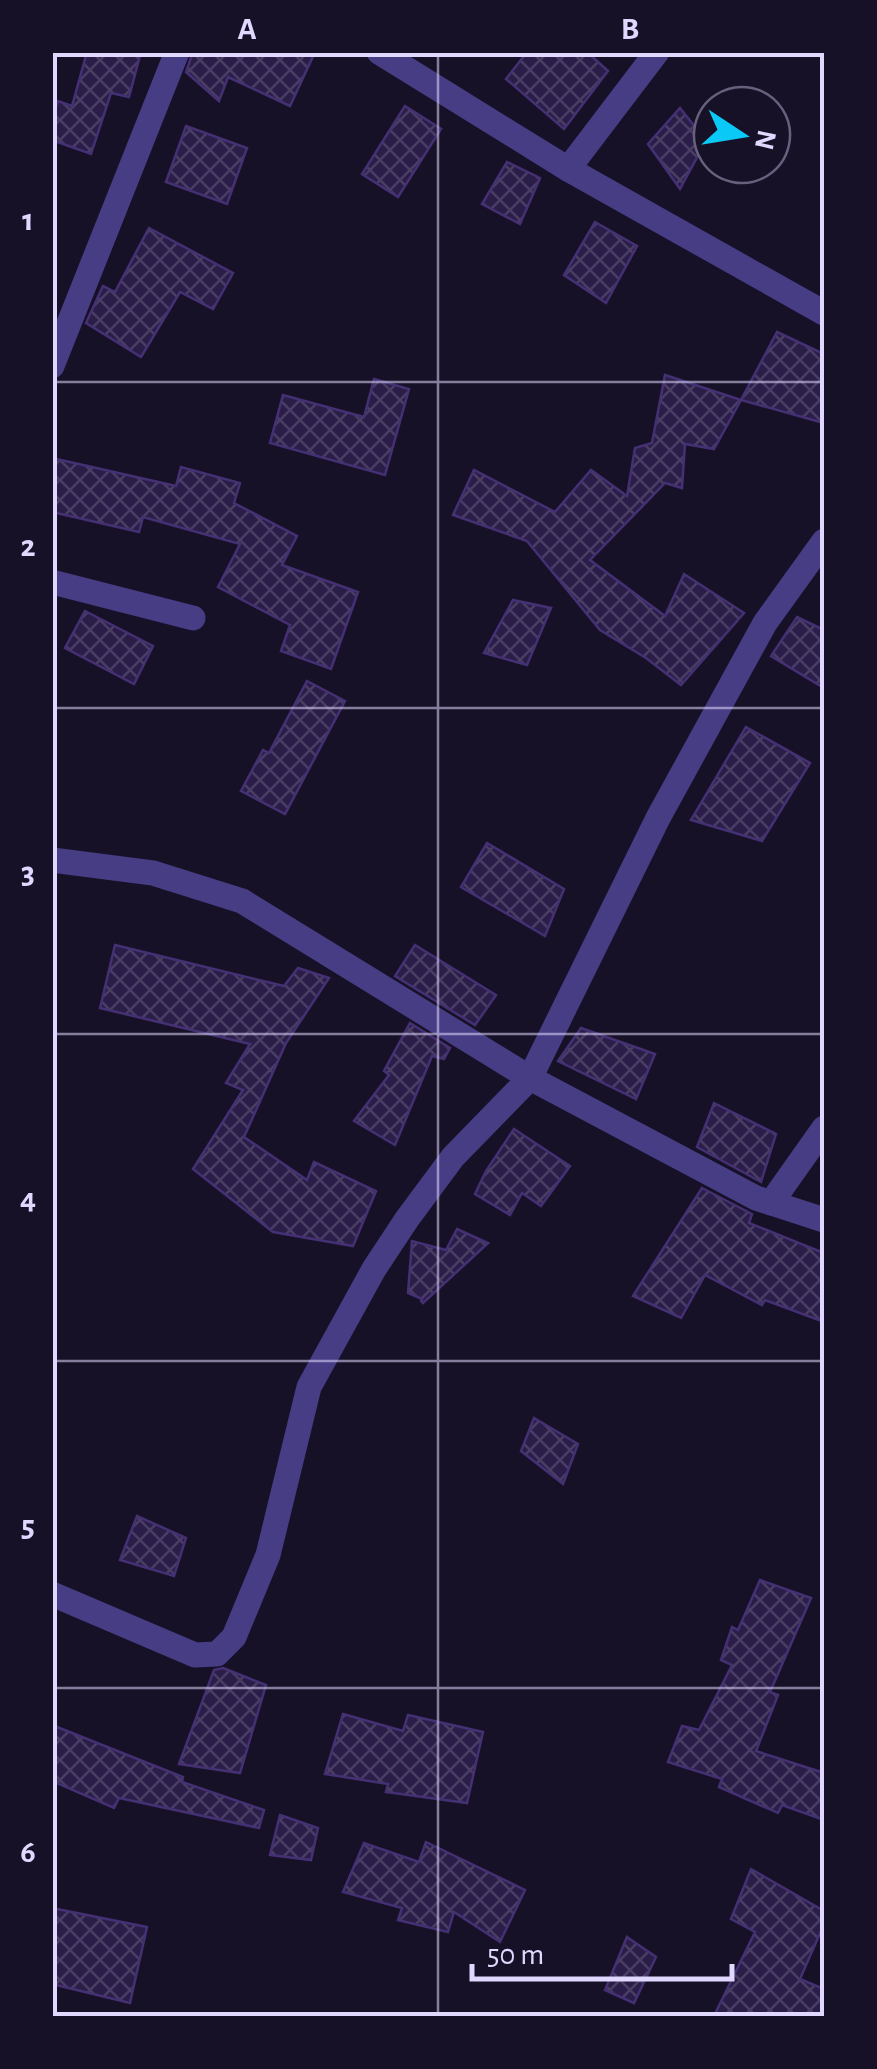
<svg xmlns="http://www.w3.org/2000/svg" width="877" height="2069" viewBox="0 0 877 2069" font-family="'Alegreya Sans',sans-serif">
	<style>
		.building { fill: url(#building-cross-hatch); stroke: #443073; stroke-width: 2.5 }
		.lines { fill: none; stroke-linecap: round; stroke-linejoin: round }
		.minor { stroke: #473d85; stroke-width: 25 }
		.grid { fill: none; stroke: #e0d8fe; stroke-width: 2.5; stroke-opacity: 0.55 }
		.neatline { fill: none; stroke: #e0d8fe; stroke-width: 4 }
		.grid-label { font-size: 32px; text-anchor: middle; font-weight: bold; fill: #e0d8fe }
	</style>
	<defs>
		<pattern id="building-cross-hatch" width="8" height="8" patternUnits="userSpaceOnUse" patternTransform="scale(2.5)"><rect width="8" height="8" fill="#2a1d48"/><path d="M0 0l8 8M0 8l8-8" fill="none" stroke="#493d63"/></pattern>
	</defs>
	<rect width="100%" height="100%" fill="#171128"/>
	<!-- building -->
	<g class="building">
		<path d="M87,52H141L129,97L111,93L91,154L52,140V118L58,101L72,106Z"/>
		<path d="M193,52H315L290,106L228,77L219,101L186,72Z"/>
		<path d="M527,52H587L608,71L564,129L506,79Z"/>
		<path d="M405,106L441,129L398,197L362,174Z"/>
		<path d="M680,108L706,141L680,189L648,144Z"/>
		<path d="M186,126L247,148L227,204L166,182Z"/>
		<path d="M507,162L540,178L520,224L482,204Z"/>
		<path d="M595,222L637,246L606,303L564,275Z"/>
		<path d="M149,228L233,273L213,309L180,292L141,357L86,323L103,286L115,292Z"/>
		<path d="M777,332L824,354V423L741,400Z"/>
		<path d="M665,375L741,400L714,449L685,444L682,488L665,483L590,560L665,616L684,574L744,613L681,685L646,658L600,630L527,541L453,515L474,470L555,512L591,470L627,496L635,448L652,443Z"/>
		<path d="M374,379L409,389L385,475L270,443L283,395L364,417Z"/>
		<path d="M52,458L176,486L181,467L240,483L234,503L297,536L282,565L358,592L331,669L281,651L290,625L218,587L240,544L143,517L139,532L52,512Z"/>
		<path d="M513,600L551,608L527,665L484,653Z"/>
		<path d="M85,611L153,646L134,684L65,648Z"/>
		<path d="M797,617L824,630V688L771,656Z"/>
		<path d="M307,681L345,701L285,814L241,791L263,750L269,753Z"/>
		<path d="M746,727L810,763L762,841L691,820Z"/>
		<path d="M487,843L564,889L545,936L461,887Z"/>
		<path d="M115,945L284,986L298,968L329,978L286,1043L244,1137L307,1180L314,1162L376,1191L353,1246L273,1232L193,1169L243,1090L226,1083L250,1044L100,1008Z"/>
		<path d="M415,945L496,995L475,1025L395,976Z"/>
		<path d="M410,1023L450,1048L444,1059L432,1056L395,1145L354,1121L389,1075L384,1071Z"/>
		<path d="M581,1028L655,1054L636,1099L558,1061Z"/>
		<path d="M714,1103L776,1134L761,1182L697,1147Z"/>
		<path d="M514,1129L570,1166L541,1206L522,1193L510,1215L475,1194L486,1171Z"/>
		<path d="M702,1188L752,1214L749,1223L824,1253V1322L765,1300L762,1305L705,1275L681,1318L633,1296Z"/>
		<path d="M457,1229L488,1243L423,1303L421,1301L422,1299L408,1293L412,1241L446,1250Z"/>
		<path d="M534,1418L578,1444L563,1484L521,1451Z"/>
		<path d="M137,1516L186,1538L174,1576L120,1560Z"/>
		<path d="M760,1580L811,1598L770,1692L778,1695L756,1751L824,1773V1820L782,1805L778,1813L719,1787L722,1779L668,1762L682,1726L699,1730L732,1665L721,1660L732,1627L738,1630Z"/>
		<path d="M223,1668L266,1685L240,1773L179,1764L214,1670Z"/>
		<path d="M343,1714L403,1731L408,1715L483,1732L467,1803L386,1792L388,1784L325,1774Z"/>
		<path d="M52,1725L183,1777L182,1782L264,1810L259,1828L119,1798L114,1808L52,1781Z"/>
		<path d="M280,1815L318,1828L311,1860L270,1855Z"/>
		<path d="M426,1842L525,1890L500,1942L454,1912L448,1932L398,1920L402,1908L343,1892L364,1843L419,1862Z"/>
		<path d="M751,1869L824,1911V1924L800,1979L824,1989V2016H714L755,1932L731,1919Z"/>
		<path d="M52,1908L147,1927L130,2003L52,1984Z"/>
		<path d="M627,1937L656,1957L634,2003L605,1990Z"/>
	</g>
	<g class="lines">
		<!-- minor -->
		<g class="minor">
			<path d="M379,52L568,169L824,313"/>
			<path d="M568,169L657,52"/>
			<path d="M52,366L177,52"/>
			<path d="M52,582L193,618"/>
			<path d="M52,860L153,873L242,901L530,1078L756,1198L824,1220"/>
			<path d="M771,1203L824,1128"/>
			<path d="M52,1594L195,1655L217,1654L234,1637L268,1555L309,1387L374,1269L407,1219L453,1157L530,1078L658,818L765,623L824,541"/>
		</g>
	</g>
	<!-- grid -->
	<path class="grid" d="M438,52V2016M52,382H824M52,708H824M52,1034H824M52,1361H824M52,1688H824"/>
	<!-- border -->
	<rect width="877" height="2069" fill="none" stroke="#171128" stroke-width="110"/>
	<!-- north arrow -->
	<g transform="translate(742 135) rotate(102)"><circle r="48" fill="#171128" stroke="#67617e" stroke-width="2.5"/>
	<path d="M0-8L18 38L0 25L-18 38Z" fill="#0bc9f7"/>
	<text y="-15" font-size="28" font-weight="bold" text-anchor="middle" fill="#e0d8fe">N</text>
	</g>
	<!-- scale -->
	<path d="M472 1964v15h260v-15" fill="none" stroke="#e0d8fe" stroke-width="5"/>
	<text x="487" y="1964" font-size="30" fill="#e0d8fe" stroke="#171128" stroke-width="8" paint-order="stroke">50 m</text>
	<rect x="55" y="55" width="767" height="1959" class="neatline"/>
	<g class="grid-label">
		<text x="247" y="39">A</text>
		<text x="630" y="39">B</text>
		<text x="28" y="230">1</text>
		<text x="28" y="556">2</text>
		<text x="28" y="883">3</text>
		<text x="28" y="1209">4</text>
		<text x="28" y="1536">5</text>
		<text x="28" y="1862">6</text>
	</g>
</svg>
